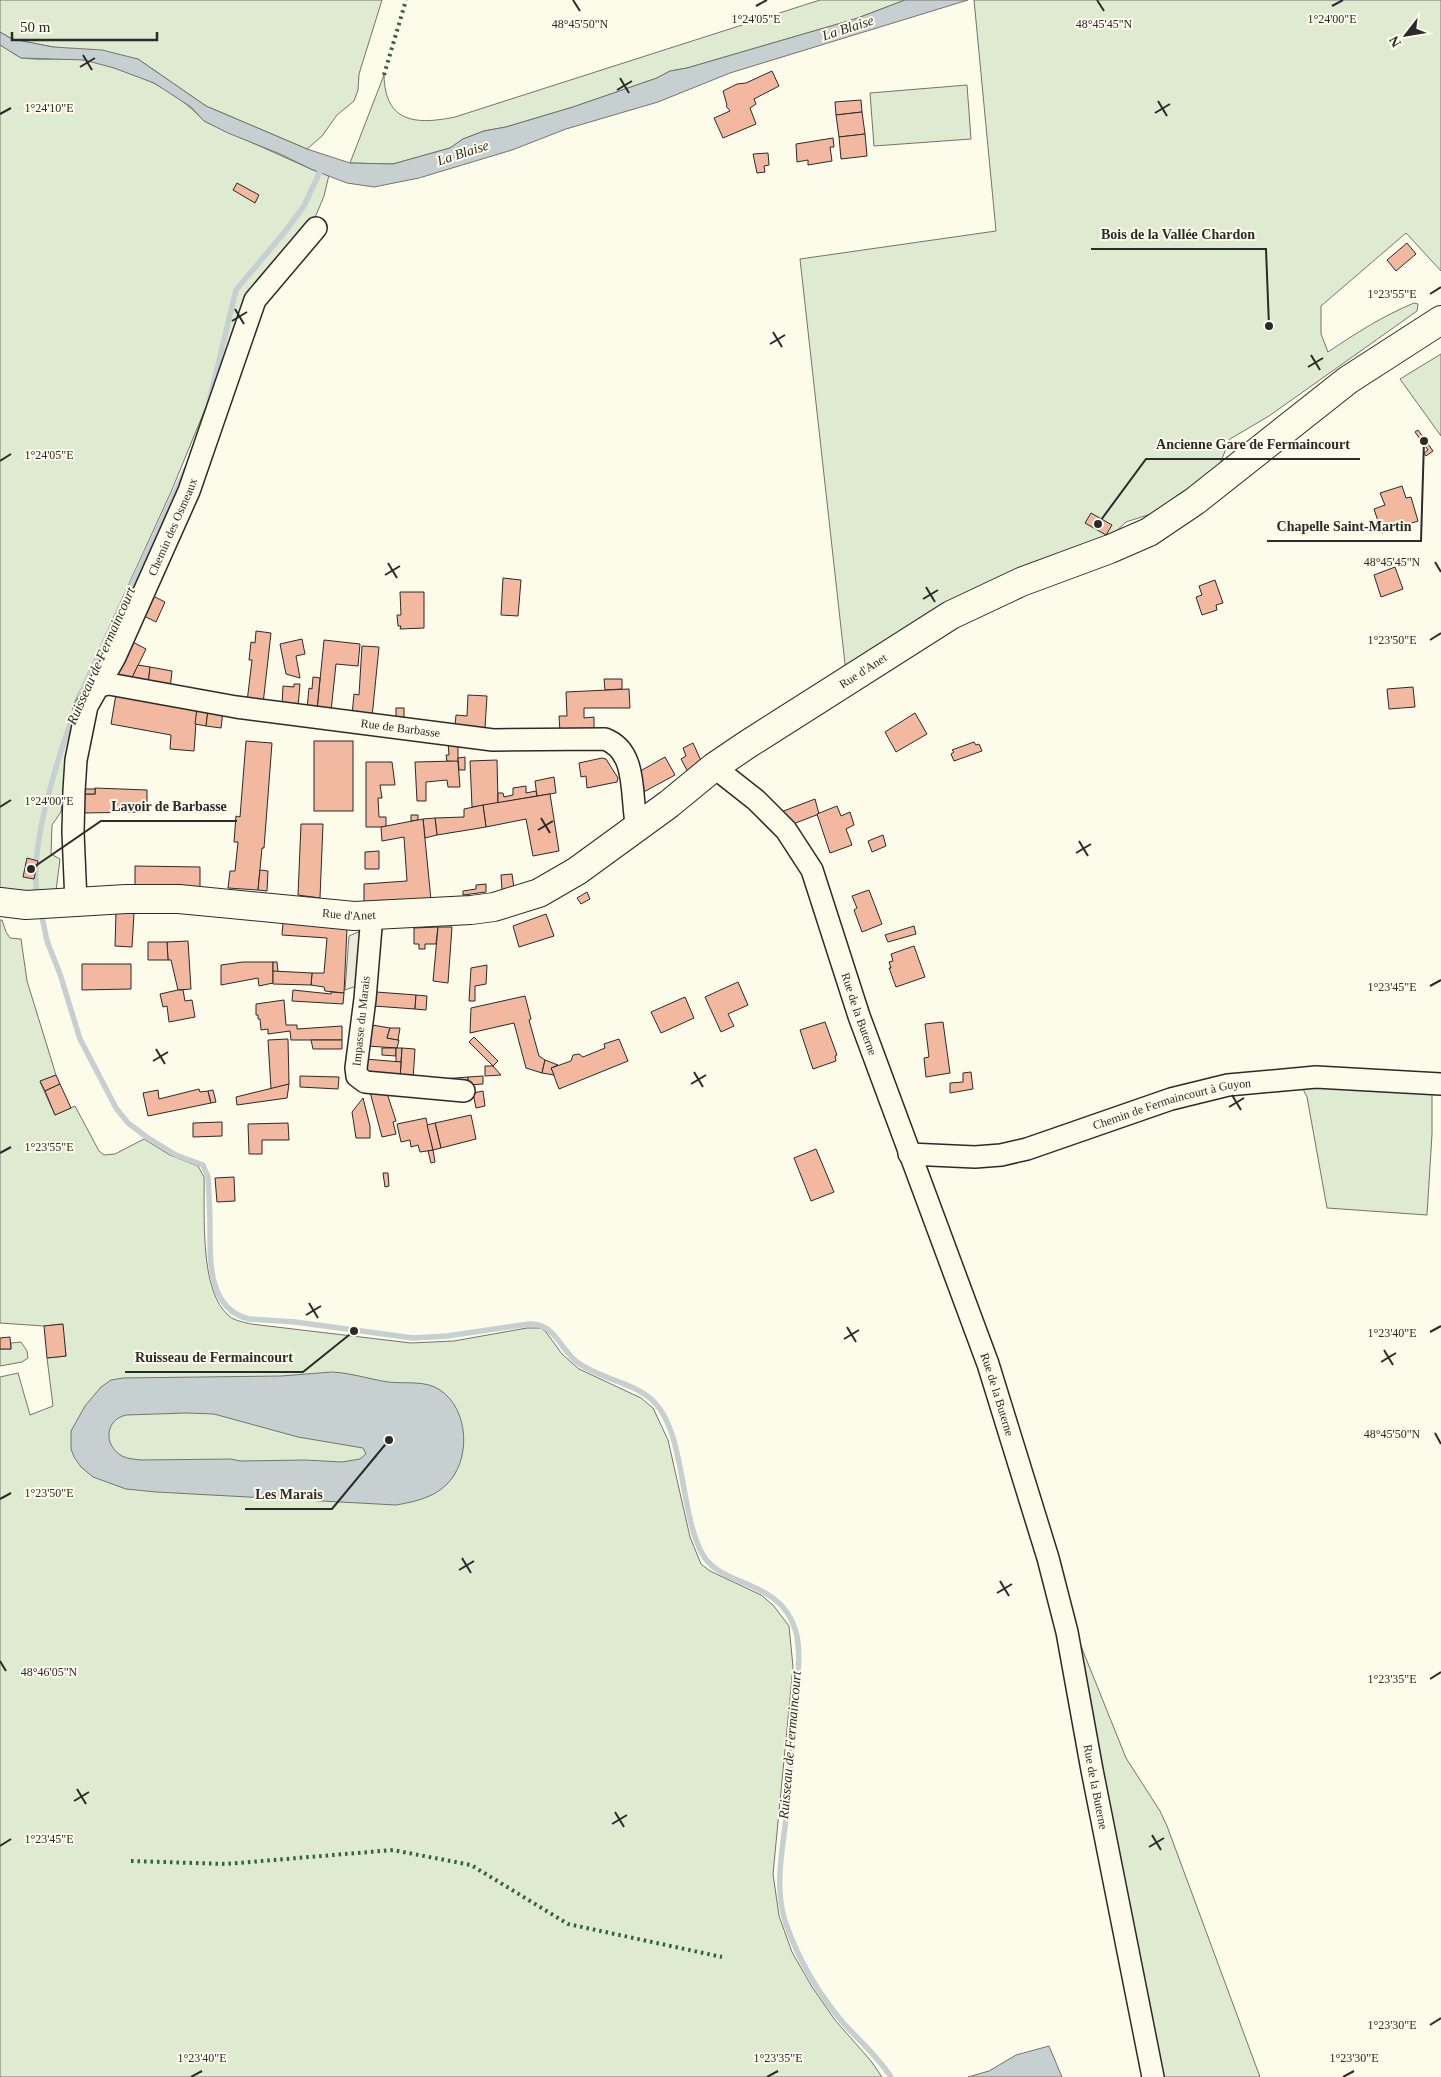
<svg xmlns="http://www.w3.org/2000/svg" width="1441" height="2077" viewBox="0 0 1441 2077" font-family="Georgia,serif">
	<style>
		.green { fill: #deebd1; stroke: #74746e }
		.parking { fill: #eceadb; stroke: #74746e }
		.water { fill: #c7d0d0; stroke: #74746e; fill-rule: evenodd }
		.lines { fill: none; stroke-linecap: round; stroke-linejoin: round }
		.stream { stroke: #c7d0d0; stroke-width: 5.5 }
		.building { fill: #f2b8a0; stroke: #2b2b2b }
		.minor-casing { stroke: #2b2b2b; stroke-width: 24 }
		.major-casing { stroke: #2b2b2b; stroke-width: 30 }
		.minor { stroke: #fdfbea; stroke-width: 21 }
		.major { stroke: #fdfbea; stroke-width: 28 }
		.hedge { stroke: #34623c; stroke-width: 4; stroke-dasharray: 2.5 4; stroke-linecap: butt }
		.ticks { fill: none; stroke: #2b2b2b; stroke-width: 2 }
		.labels { text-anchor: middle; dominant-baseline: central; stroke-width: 4; stroke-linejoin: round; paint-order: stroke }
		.street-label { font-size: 12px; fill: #2b2b2b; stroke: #fdfbea }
		.water-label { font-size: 14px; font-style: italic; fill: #2b2b2b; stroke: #fdfbea }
		.ticks-label { font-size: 12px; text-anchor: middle; fill: #2b2b2b; stroke: #fdfbea; stroke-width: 4; stroke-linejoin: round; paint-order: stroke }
		.leader { fill: none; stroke: #2b2b2b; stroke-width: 2 }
		.callout-dot { fill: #2b2b2b; stroke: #fdfbea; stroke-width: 2 }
		.callout-label { font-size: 14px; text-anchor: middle; font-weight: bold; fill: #2b2b2b; stroke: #fdfbea; stroke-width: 4; stroke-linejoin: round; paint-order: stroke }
	</style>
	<rect width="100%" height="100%" fill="#fdfbea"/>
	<!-- green -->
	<g class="green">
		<path d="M0,0H382L359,74L358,90L354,101L337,115L322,136L307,149L206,106L138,59L53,47L12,39L0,32Z"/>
		<path d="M820,0H905L855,19L687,68L670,71L657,78L573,107L506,127L484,131L463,139L450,148L393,164L350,163L384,75C385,123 416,125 455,117Z"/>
		<path d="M974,0H1441V271L1406,233L1321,306V334L1328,352C1356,333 1383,316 1414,303L1418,304L1417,311L1269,416L1230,439L1219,466L1160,511L1126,522L1113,534L846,673L800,259L996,231Z"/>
		<path d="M0,45C8,48 16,57 23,58C44,61 65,57 85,60C129,68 174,88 204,121L313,170L329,175L324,196L314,220L252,295L171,492L73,706L61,812L52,825L51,854L60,859L56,891L0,894Z"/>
		<path d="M967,85L971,139L874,146L870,93Z"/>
		<path d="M1441,354V436L1400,379Z"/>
		<path d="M0,920H2L6,932L10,938L21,939L27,981L56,1075L40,1082L55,1115L75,1106L99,1151L104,1155L115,1154L144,1139L170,1155L198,1166L204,1177C205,1214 199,1291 229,1316C235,1321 244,1322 251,1324L411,1343L454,1341L527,1328H541L546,1332L562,1354L579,1369L641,1398L653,1408L668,1440L690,1537L701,1564L710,1571L761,1595L773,1605L789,1626L793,1667L773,1874L779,1916L792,1952L812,1987L835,2020L871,2061L882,2077H0V1377L18,1373L30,1415L53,1406L47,1358L66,1356L62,1324L44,1326L0,1323Z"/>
		<path d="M1330,1082L1432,1092V1134L1427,1215L1327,1208L1307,1097L1303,1089Z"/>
		<path d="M21,1342L27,1351L28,1358L22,1362L0,1366V1349H11V1343Z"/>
		<path d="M1077,1636L1126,1758L1160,1811L1167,1826L1260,2077H1162Z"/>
	</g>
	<!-- parking -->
	<path class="parking" d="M365,929L359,985L345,990L349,936Z"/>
	<!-- water -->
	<g class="water">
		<path d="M905,0H968L730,73L658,102L566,129L512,150L419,178L374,187L347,183L313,170L280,154L228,133L204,121L191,107L154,83L114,68L84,60L21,58L0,45V32L12,39L53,47L102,50L138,59L206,106L307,149L350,163L393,164L450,148L463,139L484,131L506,127L573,107L657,78L670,71L687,68L855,19Z"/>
		<path d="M332,1372C351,1373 369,1379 388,1382C405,1384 426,1380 440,1390C470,1410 471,1462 446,1485C433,1498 413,1502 396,1505L156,1492L126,1489L93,1477L81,1467L74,1457L71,1449V1431L85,1406L101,1387L111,1380L123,1378L281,1376ZM186,1413L214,1414L298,1437L363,1448L366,1454L360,1459L342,1462L305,1460L241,1461L230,1459L141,1460C134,1459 128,1459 122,1456C103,1445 105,1420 126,1415Z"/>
		<path d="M1049,2046L1062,2077H968L989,2071L1016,2055Z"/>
	</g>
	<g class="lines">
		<!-- stream -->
		<g class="stream">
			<path d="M209,402L236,290L287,229L304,206L323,165"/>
			<path d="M38,898C26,846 65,735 85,684L186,469"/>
			<path d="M41,912L47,941L60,974L80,1039L116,1108L128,1123L148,1138L176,1155L203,1165L208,1177C209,1194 210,1211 210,1228C210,1261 208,1309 249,1319L295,1322L413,1338L447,1336L529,1324C554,1322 560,1349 577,1362C599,1379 630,1381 651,1399C686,1429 679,1514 703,1555C722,1588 782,1579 796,1632C801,1652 798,1675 796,1696C793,1734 790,1773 787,1811C783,1847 774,1886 785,1921C798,1959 819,1995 845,2025C861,2042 878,2057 891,2077"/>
		</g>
	</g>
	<!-- building -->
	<g class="building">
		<path d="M772,71L779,86L754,99L756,104L750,108L756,124L723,138L714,118L730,111L726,106L727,105L723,91L737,84L746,83Z"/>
		<path d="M861,100L862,112L836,115L835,102Z"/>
		<path d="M862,112L865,134L839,137L836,115Z"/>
		<path d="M865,134L867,156L841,159L839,137Z"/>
		<path d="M833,138L834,147H830L832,161L808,165V160L797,162L796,144Z"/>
		<path d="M768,153L769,165L764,166L765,172L757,173L753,154Z"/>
		<path d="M237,183L259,195L255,203L233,190Z"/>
		<path d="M1407,243L1416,254L1396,271L1387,260Z"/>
		<path d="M1418,430L1433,451L1426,456L1424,453L1428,450L1415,432Z"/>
		<path d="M1402,486L1406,498L1411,497L1418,521L1382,533L1374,509L1385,505L1380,493Z"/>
		<path d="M1091,513L1112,525L1106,535L1085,523Z"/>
		<path d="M1395,567L1403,589L1381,597L1374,575Z"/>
		<path d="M503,578L521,580L518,616L501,615Z"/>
		<path d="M1215,580L1223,603L1216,605L1217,610L1202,615L1196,597L1202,595L1199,586Z"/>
		<path d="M400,592H424V628L400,629L401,626H398L397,615H401Z"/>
		<path d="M151,595L165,602L156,622L142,615Z"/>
		<path d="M256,631L271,633L263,704L247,702L252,660H249L251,642L255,643Z"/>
		<path d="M302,639L305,654L296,656L300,678L286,674L280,644Z"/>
		<path d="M129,640L146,649L130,682L113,674Z"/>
		<path d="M324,640L360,644L358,666L336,664L331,711L317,710Z"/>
		<path d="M362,646L379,647L372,717L352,715L354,694L359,695Z"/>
		<path d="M138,665L150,667L148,685L130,682Z"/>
		<path d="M150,667L172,671L170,689L148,685Z"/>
		<path d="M313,677L320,678L317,710L307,709L309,688L312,689Z"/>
		<path d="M604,679H622V689L605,690Z"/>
		<path d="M294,684H300L298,707L282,706L283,686L294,687Z"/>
		<path d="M1413,687L1415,707L1389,709L1387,689Z"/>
		<path d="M629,689L630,708H584V718L594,717V730L560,732L559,716H567L566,692Z"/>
		<path d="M116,694L197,708L194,751L170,749L171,735L111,724Z"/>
		<path d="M468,695L487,696L485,728L455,726L456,715L467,716Z"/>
		<path d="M197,708L208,710L206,726L195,724Z"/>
		<rect x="396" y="708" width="8" height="11"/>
		<path d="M208,710L223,711L221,728L206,726Z"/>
		<path d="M915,713L927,734L896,752L885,732Z"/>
		<path d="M246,741L272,743L264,848H262L258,890L228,888L230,871H235L238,842H234L236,816L240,817Z"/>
		<rect x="314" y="741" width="39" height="70"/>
		<path d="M448,742L458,744V762L447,761L446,755H449Z"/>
		<path d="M974,742L976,745L979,744L982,751L954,761L951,754L954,752L952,750Z"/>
		<path d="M693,743L703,765L689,774L681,759L686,756L683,748Z"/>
		<path d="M465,757V770H459L458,758Z"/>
		<path d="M665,757L675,775L640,794L635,774Z"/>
		<path d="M602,758L606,759L618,778L617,782L587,788L586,776L581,777L579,763Z"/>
		<path d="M497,760L498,803L472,807L470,761Z"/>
		<path d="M457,761L458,762L460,787H448L447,780L426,782V801H417L415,762Z"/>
		<path d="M366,762H392L395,785H380L382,798H378L379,817H386V827H366Z"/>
		<path d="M554,777L556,793L537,796L535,781Z"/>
		<path d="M526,786V793L536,791L537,796L498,803V793H503L504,797L513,795V788Z"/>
		<path d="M95,788L147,790V812L82,813L83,794H95Z"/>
		<rect x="83" y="789" width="12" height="5"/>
		<path d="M550,794L559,851L533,856L526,819L486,827L483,805Z"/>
		<path d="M815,799L819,814L793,824L781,812Z"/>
		<path d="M483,805L486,827L437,835L435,818L464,817V809Z"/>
		<path d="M837,806L841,816L850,812L854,825L846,829L852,845L830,853L817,814Z"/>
		<path d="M411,815H418V820L411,821Z"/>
		<path d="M435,818L437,835L425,838L423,819Z"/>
		<path d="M423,819L431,900L364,904V884L407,881L404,837L382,841L381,827Z"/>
		<path d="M301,824H323L320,898L298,895Z"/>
		<path d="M883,835L886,846L872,852L868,841Z"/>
		<path d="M379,851V869H365V852Z"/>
		<path d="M27,858L38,861L34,879L23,877Z"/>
		<path d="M135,866L200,867V887H135Z"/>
		<path d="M260,870L268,871L267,891L258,890Z"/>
		<path d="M512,874L514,888L502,890L501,875Z"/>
		<path d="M486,884V892L463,895V891L476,889V885Z"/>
		<path d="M869,890L882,924L862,932L854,910L857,908L852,896Z"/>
		<path d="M587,892L590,899L581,904L577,898Z"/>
		<path d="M116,912L134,913L132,947L115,946Z"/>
		<path d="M546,914L554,936L519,947L513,926Z"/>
		<path d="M283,923L347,928L344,993L325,991L324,987L311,985L312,973H324L327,938L282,935Z"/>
		<path d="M914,926L916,934L888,942L885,935Z"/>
		<path d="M438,927L436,944H425V949H419V944H414V928Z"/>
		<path d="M438,927H452L448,983L433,981Z"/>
		<path d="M188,941L191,989L178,990L171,960H168L167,942Z"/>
		<path d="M148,942H167L168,960H148Z"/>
		<path d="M914,946L925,977L896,987L889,968H891L889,962L893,961L891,954Z"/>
		<path d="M243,962H273V983L259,986L258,978L221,985V965Z"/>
		<path d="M273,962H277L278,972L273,971Z"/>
		<path d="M82,964H131V989L82,990Z"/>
		<path d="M487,965L486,984L475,986V1001H469L471,968Z"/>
		<path d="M273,971L312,973L311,985L273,984Z"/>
		<path d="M738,982L748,1005L728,1014L734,1026L721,1032L705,997Z"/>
		<path d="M178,990H183L185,1001L192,1000L195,1017L169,1022L167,1006L163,1007L160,994Z"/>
		<path d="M293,990L331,994V992L344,993L343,1004L292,1001Z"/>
		<path d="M376,992L416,995L415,1009L374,1006Z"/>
		<path d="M416,995L427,996L426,1010L415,1009Z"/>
		<path d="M525,996L531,1019L529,1020L539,1056L545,1060L542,1073L526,1068L514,1023L470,1033L471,1008Z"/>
		<path d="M685,997L694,1018L661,1033L651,1012Z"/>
		<path d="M284,1000L286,1025H297V1029L342,1026V1040H291L290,1031L268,1034V1029L261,1030L260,1019H258V1015H256V1004Z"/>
		<path d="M825,1022L837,1055L835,1056L836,1061L813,1069L800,1030Z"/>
		<path d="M943,1022L950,1073L926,1077L924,1058L929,1057L925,1024Z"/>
		<path d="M372,1025L390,1028L387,1038L399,1040L397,1048L367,1046Z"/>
		<path d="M390,1028H400L398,1040L387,1038Z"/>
		<path d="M474,1037L498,1061L493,1066L469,1042Z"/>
		<path d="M288,1039L289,1084L271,1089L268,1040Z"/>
		<path d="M619,1039L628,1061L559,1089L551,1068L571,1061L573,1055L579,1054L583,1057L605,1048L604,1044Z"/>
		<path d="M311,1040H342V1049H313Z"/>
		<path d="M382,1048H396V1056L382,1055Z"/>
		<path d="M396,1048H402L401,1062H396Z"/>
		<path d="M402,1048L415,1049L413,1080L400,1079Z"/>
		<path d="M365,1059L401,1062L400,1079L361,1074Z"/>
		<path d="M545,1060L558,1065L551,1068L554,1075L542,1073Z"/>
		<path d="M485,1066H493L501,1075L485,1076Z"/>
		<path d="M971,1072L973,1089L950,1093V1083L963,1082V1073Z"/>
		<path d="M56,1075L60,1084L45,1091L40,1081Z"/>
		<path d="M300,1076L339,1077L338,1089L300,1087Z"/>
		<path d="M483,1076V1084L468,1085V1077Z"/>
		<path d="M468,1077V1085L442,1079Z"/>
		<path d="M60,1084L71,1108L55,1115L45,1091Z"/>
		<path d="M289,1084L287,1098L237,1105L236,1097Z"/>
		<path d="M385,1087L396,1121L393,1122L396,1134L382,1137L370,1092Z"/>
		<path d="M199,1089L200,1092L208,1091L211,1103L148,1116L143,1093L158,1090L159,1099Z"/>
		<path d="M213,1090L216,1102L211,1103L208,1091Z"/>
		<path d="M483,1091L485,1106L476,1108L473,1093Z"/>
		<path d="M363,1098L370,1126V1138H356L352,1112Z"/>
		<path d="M471,1115L476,1139L441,1148L435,1123Z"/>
		<path d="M426,1118L433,1150L420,1152L418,1145L411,1147L410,1140L401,1142L397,1124Z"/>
		<path d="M222,1122V1136L193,1137V1123Z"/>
		<path d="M288,1123L289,1140H262V1154H249L248,1124Z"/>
		<path d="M435,1123L441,1148L433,1150L427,1125Z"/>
		<path d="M816,1149L834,1192L811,1201L794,1158Z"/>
		<path d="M433,1150L435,1162L431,1163L428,1151Z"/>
		<path d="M383,1173H388L389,1186L385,1187Z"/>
		<path d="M234,1177L235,1201L217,1202L215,1178Z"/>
		<path d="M63,1324L66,1356L47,1358L44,1326Z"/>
		<path d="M10,1337L11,1349H0V1338Z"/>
	</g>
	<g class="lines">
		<defs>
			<g id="minor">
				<path id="s1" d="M99,686L109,684L236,707L493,740L605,739C639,752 630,798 637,828"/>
				<path id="s2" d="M714,767L756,800L786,830L812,870L859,1016L988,1364L1048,1558L1067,1632L1092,1770L1153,2077"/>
				<path id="s3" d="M76,902L73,832L74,791L76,760L87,706L115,657L189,491L255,300L316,228"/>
				<path d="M372,915L365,999L356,1068L357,1076L365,1082L464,1091"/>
				<path id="s4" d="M909,1154L975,1157L1001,1155L1027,1149L1171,1099L1228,1085L1316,1077L1441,1084"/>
			</g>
			<g id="major">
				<path id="s5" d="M0,902L26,905L126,899H179L354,916L471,910L494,907L539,893L577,871L669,804L714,767L748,744L951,615L1021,582L1110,549L1149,532L1195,501L1348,380L1441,320"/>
			</g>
		</defs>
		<!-- minor casing -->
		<use href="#minor" class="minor-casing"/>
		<!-- major casing -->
		<use href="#major" class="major-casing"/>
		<!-- minor -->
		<use href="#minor" class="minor"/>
		<!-- major -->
		<use href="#major" class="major"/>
		<!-- hedge -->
		<g class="hedge">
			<path d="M384,75L406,0"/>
			<path d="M131,1861L226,1864L393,1850L471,1865L568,1924L722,1957"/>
		</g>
	</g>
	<!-- ticks -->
	<path class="ticks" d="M573,0L580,11M1097,0L1104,11M756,6L767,0M1332,6L1343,0M83,55L92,70M80,67L95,58M620,78L629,93M617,90L632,81M1158,101L1167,116M1155,113L1170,104M0,114L11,108M1430,294L1441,287M235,309L244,324M232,321L247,312M773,332L782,347M770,344L785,335M1311,355L1320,370M1308,367L1323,358M0,461L11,454M1435,562L1441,572M388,563L397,578M385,575L400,566M926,587L935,602M923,599L938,590M1430,640L1441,633M0,807L11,800M541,818L550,833M538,830L553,821M1079,841L1088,856M1076,853L1091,844M1430,986L1441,980M156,1049L165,1064M153,1061L168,1052M694,1072L703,1087M691,1084L706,1075M1232,1095L1241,1110M1229,1107L1244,1098M0,1153L11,1147M309,1303L318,1318M306,1315L321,1306M847,1327L856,1342M1430,1332L1441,1326M844,1339L859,1330M1384,1350L1393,1365M1381,1362L1396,1353M1435,1433L1441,1444M0,1499L11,1493M462,1558L471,1573M459,1570L474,1561M1000,1581L1009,1596M997,1593L1012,1584M0,1661L6,1671M1430,1679L1441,1672M77,1789L86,1804M74,1801L89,1792M615,1812L624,1827M612,1824L627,1815M1152,1835L1161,1850M0,1846L11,1839M1149,1847L1164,1838M1430,2025L1441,2018M191,2077L202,2071M767,2077L778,2071M1343,2077L1354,2071"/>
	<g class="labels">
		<!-- street labels -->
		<g class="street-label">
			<text stroke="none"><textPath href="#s3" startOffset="396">Chemin des Osmeaux</textPath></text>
			<text stroke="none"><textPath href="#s5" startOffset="936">Rue d'Anet</textPath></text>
			<text stroke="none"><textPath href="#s1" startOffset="305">Rue de Barbasse</textPath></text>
			<text stroke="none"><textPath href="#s5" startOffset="350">Rue d'Anet</textPath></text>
			<text stroke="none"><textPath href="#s2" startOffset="295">Rue de la Buterne</textPath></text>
			<text transform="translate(361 1021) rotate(-84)">Impasse du Marais</text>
			<text stroke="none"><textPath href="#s4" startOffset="271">Chemin de Fermaincourt à Guyon</textPath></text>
			<text stroke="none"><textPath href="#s2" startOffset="700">Rue de la Buterne</textPath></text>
			<text stroke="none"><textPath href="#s2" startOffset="1105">Rue de la Buterne</textPath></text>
		</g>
		<!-- water labels -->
		<g class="water-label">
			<text transform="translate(848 28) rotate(-18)">La Blaise</text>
			<text transform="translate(463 153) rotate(-18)">La Blaise</text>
			<text transform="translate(101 656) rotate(-66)">Ruisseau de Fermaincourt</text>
			<text transform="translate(790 1745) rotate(-85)">Ruisseau de Fermaincourt</text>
		</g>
	</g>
	<g class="ticks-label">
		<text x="756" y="23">1°24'05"E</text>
		<text x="1332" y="23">1°24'00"E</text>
		<text x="580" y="28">48°45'50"N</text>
		<text x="1104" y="28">48°45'45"N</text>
		<text x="49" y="112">1°24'10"E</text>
		<text x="1392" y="298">1°23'55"E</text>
		<text x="49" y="459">1°24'05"E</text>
		<text x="1392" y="566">48°45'45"N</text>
		<text x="1392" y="644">1°23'50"E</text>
		<text x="49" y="805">1°24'00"E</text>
		<text x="1392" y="991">1°23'45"E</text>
		<text x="49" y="1151">1°23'55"E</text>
		<text x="1392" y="1337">1°23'40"E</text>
		<text x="1392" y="1438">48°45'50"N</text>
		<text x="49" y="1497">1°23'50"E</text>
		<text x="49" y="1676">48°46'05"N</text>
		<text x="1392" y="1683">1°23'35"E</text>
		<text x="49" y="1843">1°23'45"E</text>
		<text x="1392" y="2029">1°23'30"E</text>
		<text x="202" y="2062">1°23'40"E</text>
		<text x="778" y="2062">1°23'35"E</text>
		<text x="1354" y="2062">1°23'30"E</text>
	</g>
	<!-- callouts -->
	<path class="leader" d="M1269 326L1266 249H1091M1098 524L1146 459H1360M1424 441L1421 541H1267M31 869L101 821H237M354 1331L303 1372H125M389 1440L332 1509H245"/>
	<g class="callout-dot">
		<circle cx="1269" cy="326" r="5"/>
		<circle cx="1098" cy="524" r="5"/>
		<circle cx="1424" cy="441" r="5"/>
		<circle cx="31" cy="869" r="5"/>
		<circle cx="354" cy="1331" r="5"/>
		<circle cx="389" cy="1440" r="5"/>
	</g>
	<g class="callout-label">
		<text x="1178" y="239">Bois de la Vallée Chardon</text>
		<text x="1253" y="449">Ancienne Gare de Fermaincourt</text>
		<text x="1344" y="531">Chapelle Saint-Martin</text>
		<text x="169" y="811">Lavoir de Barbasse</text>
		<text x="214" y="1362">Ruisseau de Fermaincourt</text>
		<text x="289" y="1499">Les Marais</text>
	</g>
	<!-- north arrow -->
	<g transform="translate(1406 35) rotate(239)" stroke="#fdfbea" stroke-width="4" paint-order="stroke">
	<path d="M0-4L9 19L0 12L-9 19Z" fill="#2b2b2b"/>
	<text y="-8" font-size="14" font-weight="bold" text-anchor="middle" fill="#2b2b2b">N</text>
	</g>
	<!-- scale -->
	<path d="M12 32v8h145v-8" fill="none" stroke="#2b2b2b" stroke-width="2.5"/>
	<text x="20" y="32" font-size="15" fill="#2b2b2b" stroke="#fdfbea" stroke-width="4" paint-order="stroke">50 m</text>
</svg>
